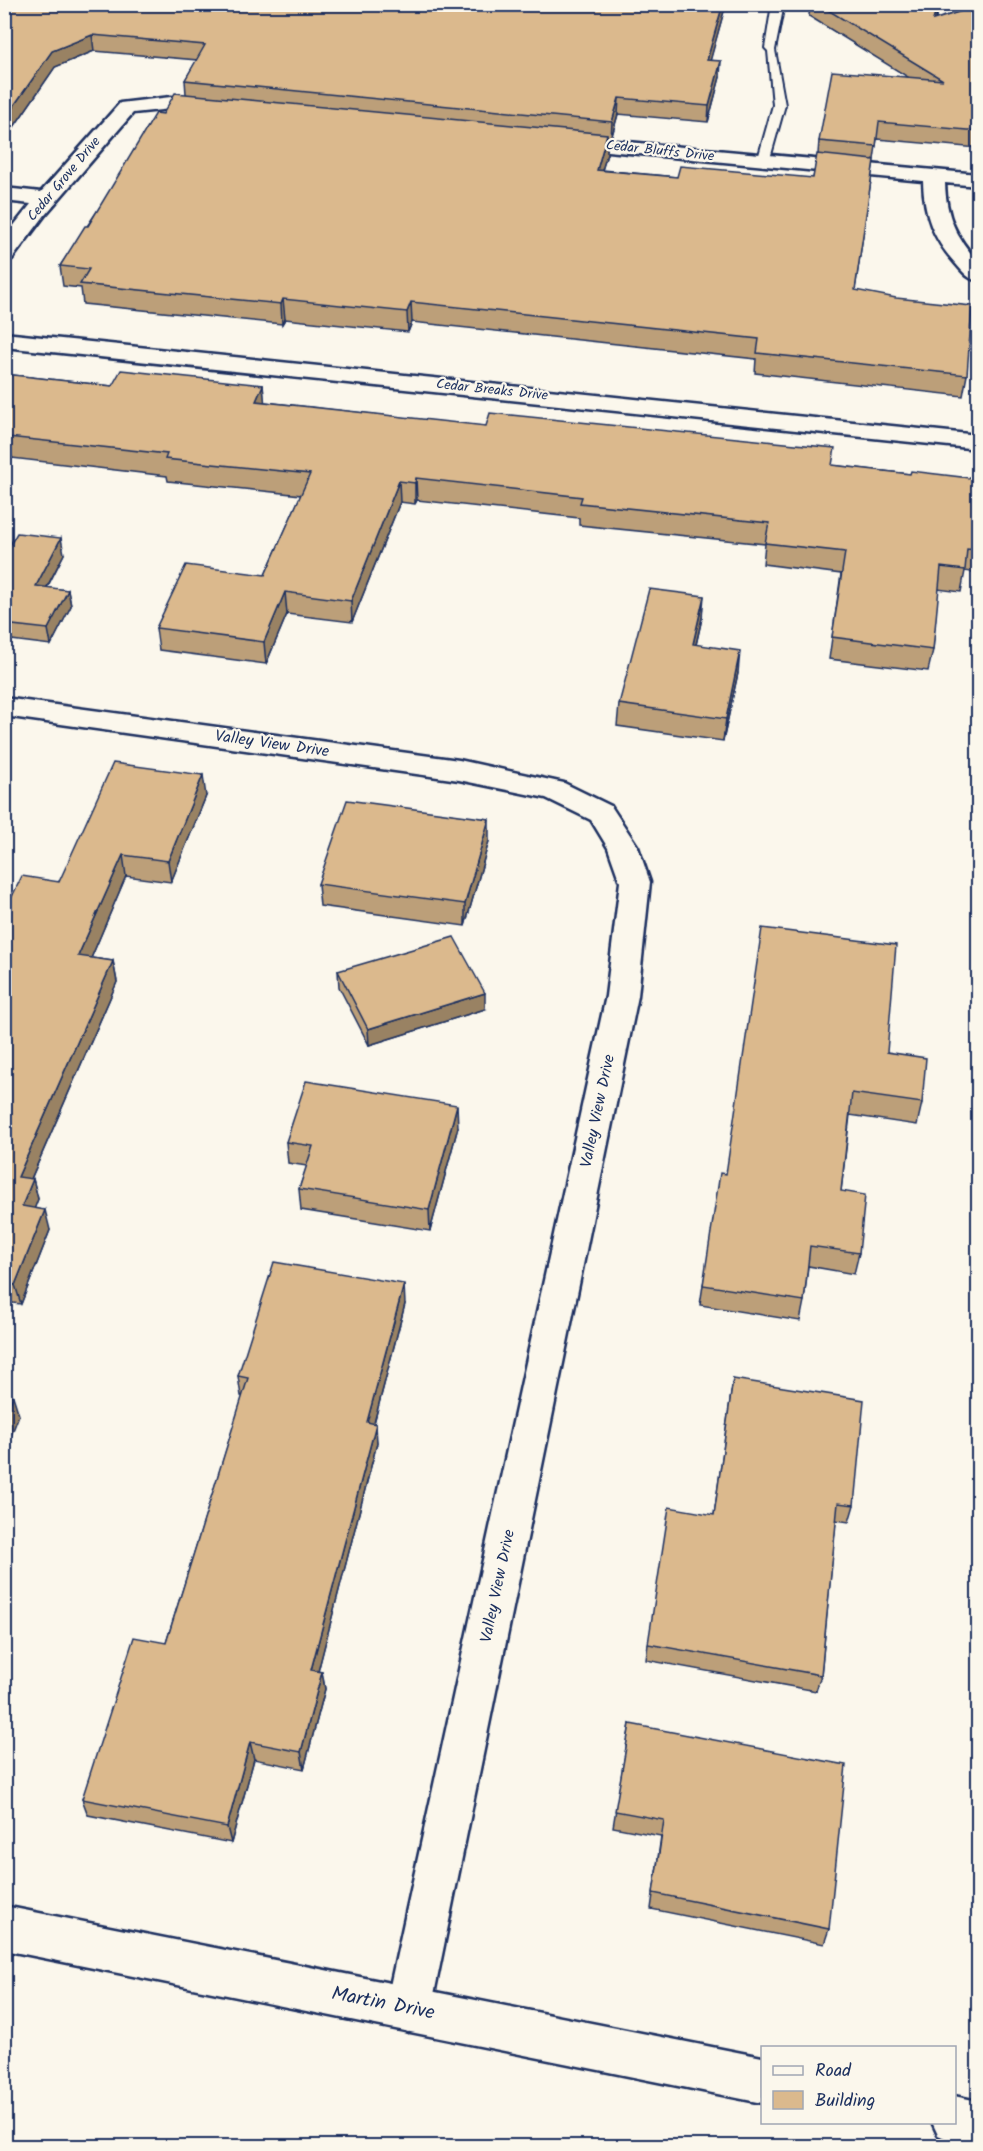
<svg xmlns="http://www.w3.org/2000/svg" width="983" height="2151" viewBox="0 0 983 2151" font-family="Kalam,sans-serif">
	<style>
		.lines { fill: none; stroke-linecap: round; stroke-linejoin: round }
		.service-casing { stroke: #1b2f5e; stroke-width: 4 }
		.minor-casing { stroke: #1b2f5e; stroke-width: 5 }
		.tertiary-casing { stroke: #1b2f5e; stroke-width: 5 }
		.service { fill: #fbf7ec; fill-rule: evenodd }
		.minor { fill: #fbf7ec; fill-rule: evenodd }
		.tertiary { fill: #fbf7ec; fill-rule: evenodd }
		.wall { fill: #bc9f79; stroke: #1b2f5e; stroke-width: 1.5 }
		.shaded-wall { fill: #998263; stroke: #1b2f5e; stroke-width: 1.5 }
		.building { fill: #dbb98d; stroke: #1b2f5e; stroke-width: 1.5 }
		.labels { text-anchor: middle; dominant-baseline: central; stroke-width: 4.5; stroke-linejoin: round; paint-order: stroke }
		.far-street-label { font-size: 14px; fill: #1b2f5e; stroke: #fbf7ec }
		.street-label { font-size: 16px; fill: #1b2f5e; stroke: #fbf7ec }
		.near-street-label { font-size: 20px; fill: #1b2f5e; stroke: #fbf7ec }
	</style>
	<rect width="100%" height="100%" fill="#fbf7ec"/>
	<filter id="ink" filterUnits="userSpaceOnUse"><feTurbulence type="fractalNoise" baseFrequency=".0167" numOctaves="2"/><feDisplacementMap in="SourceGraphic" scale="12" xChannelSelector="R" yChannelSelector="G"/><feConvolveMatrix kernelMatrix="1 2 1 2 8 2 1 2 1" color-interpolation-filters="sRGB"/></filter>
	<g filter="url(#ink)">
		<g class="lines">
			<defs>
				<path id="service" d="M772,4H784L775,50L785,105L769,162L763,166L757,162L773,105L768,51L765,48Z"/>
				<g id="minor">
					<path d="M171,97L219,103L222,107L219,111L212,113L171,109L133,113L45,215L12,259L4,261V238L31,204L4,201V188L41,192L120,103Z"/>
					<path d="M562,136L978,174V186L945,183C946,216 956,238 978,261V281C968,279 963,272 956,264C933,239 924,215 923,181L555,146L552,142L555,138Z"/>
					<path d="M4,333L978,435V449L4,347Z"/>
					<path d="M4,698L459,760L564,783L611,806L638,847L650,882L638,996L431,2009L424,2025L408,2032L392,2025L385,2009L606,996L620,882L608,848L591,820L546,798L459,780L4,716Z"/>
				</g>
				<g id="tertiary">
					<path d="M4,1906L762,2057V2103L4,1950Z"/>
					<path d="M954,2096L978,2101V2146L954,2142L938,2135L932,2122H954Z"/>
				</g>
			</defs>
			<!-- service casing -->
			<use href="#service" class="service-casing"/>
			<!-- minor casing -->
			<use href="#minor" class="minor-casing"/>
			<!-- tertiary casing -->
			<use href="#tertiary" class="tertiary-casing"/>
			<!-- service -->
			<use href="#service" class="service"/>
			<!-- minor -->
			<use href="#minor" class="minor"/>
			<!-- tertiary -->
			<use href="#tertiary" class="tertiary"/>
		</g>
		<!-- wall -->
		<g class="wall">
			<path d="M4,4H726L710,60L720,77L708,122L618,114L611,139L607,138V154L602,170L677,177L813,178L818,154L819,141L908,77L809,16L810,4H940L936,19L978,6V148L877,139L855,290L967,375L963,396L755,373L756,359L412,322L408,332L285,319L282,324L83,304L81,288L63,286L60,266L163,114L186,94L185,80L197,60L94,51L55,67L7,137H4Z"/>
			<path d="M4,374L112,386L263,385L264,402L910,474L978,479V573L965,571L961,592L938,589L933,650L928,671L829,659L841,574L763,564L765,544L579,525V518L417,500L415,504L400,502L352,622L287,614L266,664L159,650L156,628L265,575L301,495L168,481L167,476L12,458L4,470Z"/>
			<path d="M64,554L47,588L68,590L71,606L51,645L4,639V555Z"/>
			<path d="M702,618L696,645L738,673L723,741L617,726L619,704Z"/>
			<path d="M206,796L171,882L126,876L91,958L113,961L117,982L31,1179H33L38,1199L34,1208L50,1230L21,1304L4,1302V913Z"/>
			<path d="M489,841L465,926L320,906L318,884Z"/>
			<path d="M338,971L485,1009L369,1045L339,987Z"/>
			<path d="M887,1052L922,1103L917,1125L850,1115L841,1191L859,1253L854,1274L808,1266L804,1301L800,1321L700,1305L703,1285L726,1174Z"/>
			<path d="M458,1127L430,1231L301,1210L299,1189L307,1166L288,1163L286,1142Z"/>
			<path d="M405,1304L374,1423L377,1443L318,1671L322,1672L325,1689L304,1769L254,1759L231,1843L88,1815L82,1799L166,1643L243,1396H241L238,1376Z"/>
			<path d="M733,1379L854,1505L849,1522L836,1520L821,1675L816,1691L646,1660L648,1644L714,1515Z"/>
			<path d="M630,1724L829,1929L824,1944L651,1909L661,1836L613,1827Z"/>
		</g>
		<!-- shaded-wall -->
		<g class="shaded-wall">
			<path d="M723,4H726L706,76L707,60Z"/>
			<path d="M938,4H940L930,37L933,20Z"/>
			<path d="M92,35L94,51L55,67L7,137L4,120L52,51Z"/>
			<path d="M721,61L720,77L708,122L709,106Z"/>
			<path d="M619,98L618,114L611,139L612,122Z"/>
			<path d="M607,134V154L596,190L597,170Z"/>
			<path d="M283,299L285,319L282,324L281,304Z"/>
			<path d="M411,302L412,322L408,332L407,312Z"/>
			<path d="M263,385L265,407L256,401Z"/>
			<path d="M8,437L12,458L4,470V442Z"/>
			<path d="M416,478L417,500L415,504V483Z"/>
			<path d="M399,481L400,502L352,622L351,601Z"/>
			<path d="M61,538L64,554L39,602L36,586Z"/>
			<path d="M68,590L71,606L51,645L48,629Z"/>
			<path d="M285,592L287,614L266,664L264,642Z"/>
			<path d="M704,596L702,618L691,666L693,644Z"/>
			<path d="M740,651L738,673L723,741L726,719Z"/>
			<path d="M203,775L206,796L171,882L168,861Z"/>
			<path d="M489,819V841L465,926V904Z"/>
			<path d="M123,855L126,876L83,977L78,956Z"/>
			<path d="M113,961L117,982L23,1197L18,1177Z"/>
			<path d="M485,993V1009L369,1045L368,1029Z"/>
			<path d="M457,1105L458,1127L430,1231L429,1210Z"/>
			<path d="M33,1179L38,1199L28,1226L22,1206Z"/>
			<path d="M45,1210L50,1230L21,1304L15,1285Z"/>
			<path d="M404,1284L405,1304L369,1442L367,1422Z"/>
			<path d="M13,1396L19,1415L4,1454V1417Z"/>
			<path d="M376,1424L377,1443L314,1687L311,1670Z"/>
			<path d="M322,1672L325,1689L304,1769L301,1752Z"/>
			<path d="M250,1742L254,1759L231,1843L227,1827Z"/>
		</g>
		<!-- building -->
		<g class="building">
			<path d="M4,4H723L707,60L721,61L709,106L619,98L612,122L185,80L205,45L92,35L52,51L4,120Z"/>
			<path d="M818,4H938L933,20L978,6V131L879,122L876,146L819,141L832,71L943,80Z"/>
			<path d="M175,93L607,134L597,170L677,177L680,166L813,178L817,154L874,160L855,290L896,298L972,306L967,375L757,353L759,339L411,302L407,312L283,299L281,304L80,284L89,269L60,266L85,226H88L156,113L163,114Z"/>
			<path d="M121,370L263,385L256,401L486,426L490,413L835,448L832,465L910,474L911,471L978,479V550L967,549L965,570L941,567L933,650L832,637L845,552L765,543L769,523L580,503L582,497L416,478L415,483L399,481L351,601L285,592L264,642L156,628L186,565L265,575L310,474L165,459L167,454L8,437L4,442V374L112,386Z"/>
			<path d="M17,533L61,538L36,586L68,590L48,629L4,624V555Z"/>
			<path d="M649,589L704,596L693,644L740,651L726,719L619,704Z"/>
			<path d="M113,763L203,775L168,861L123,855L78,956L113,961L18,1177L33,1179L22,1206L45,1210L15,1285L4,1283V1001L12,986L4,985V913L22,876L59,882Z"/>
			<path d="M347,800L489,819L465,904L318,884Z"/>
			<path d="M762,928L896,945L887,1052L926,1058L922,1103L852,1093L841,1191L865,1195L859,1253L810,1246L804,1301L703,1285L720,1173L726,1174Z"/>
			<path d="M454,937L485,993L368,1029L338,971Z"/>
			<path d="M306,1081L457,1105L429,1210L299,1189L313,1146L286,1142Z"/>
			<path d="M274,1262L404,1284L367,1422L376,1424L311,1670L322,1672L301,1752L250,1742L227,1827L82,1799L134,1637L166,1643L248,1378L238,1376Z"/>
			<path d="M733,1379L864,1400L854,1505L838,1503L821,1675L648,1644L669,1507L714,1515Z"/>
			<path d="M4,1394L13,1396L4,1417Z"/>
			<path d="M630,1724L846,1765L829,1929L653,1893L664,1820L615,1811Z"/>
		</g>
	</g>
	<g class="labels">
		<!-- far-street labels -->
		<g class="far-street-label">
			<text transform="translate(660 151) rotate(6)">Cedar Bluffs Drive</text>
			<text transform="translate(64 179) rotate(-50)">Cedar Grove Drive</text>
			<text transform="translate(492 390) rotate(6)">Cedar Breaks Drive</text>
		</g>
		<!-- street labels -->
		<g class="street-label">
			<text transform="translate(272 744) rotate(8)">Valley View Drive</text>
			<text transform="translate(598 1111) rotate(-78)">Valley View Drive</text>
			<text transform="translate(498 1586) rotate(-78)">Valley View Drive</text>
		</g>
		<!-- near-street labels -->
		<g class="near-street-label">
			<text transform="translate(383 2004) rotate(11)">Martin Drive</text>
		</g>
	</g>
	<!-- margin -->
	<rect width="983" height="2151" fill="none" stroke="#fbf7ec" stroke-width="24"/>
	<rect x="12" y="12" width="959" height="2127" fill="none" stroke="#1b2f5e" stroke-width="2" filter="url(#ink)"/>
	<!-- legend -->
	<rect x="761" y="2046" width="195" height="78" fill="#fbf7ec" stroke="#a1a7b3" stroke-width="1.5"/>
	<rect x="773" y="2066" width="30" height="9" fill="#fbf7ec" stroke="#a1a7b3" stroke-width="1.5"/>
	<text x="815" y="2076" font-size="18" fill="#1b2f5e">Road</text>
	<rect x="773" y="2091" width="30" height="18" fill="#dbb98d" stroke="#a1a7b3" stroke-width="1.5"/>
	<text x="815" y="2106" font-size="18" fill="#1b2f5e">Building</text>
</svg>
